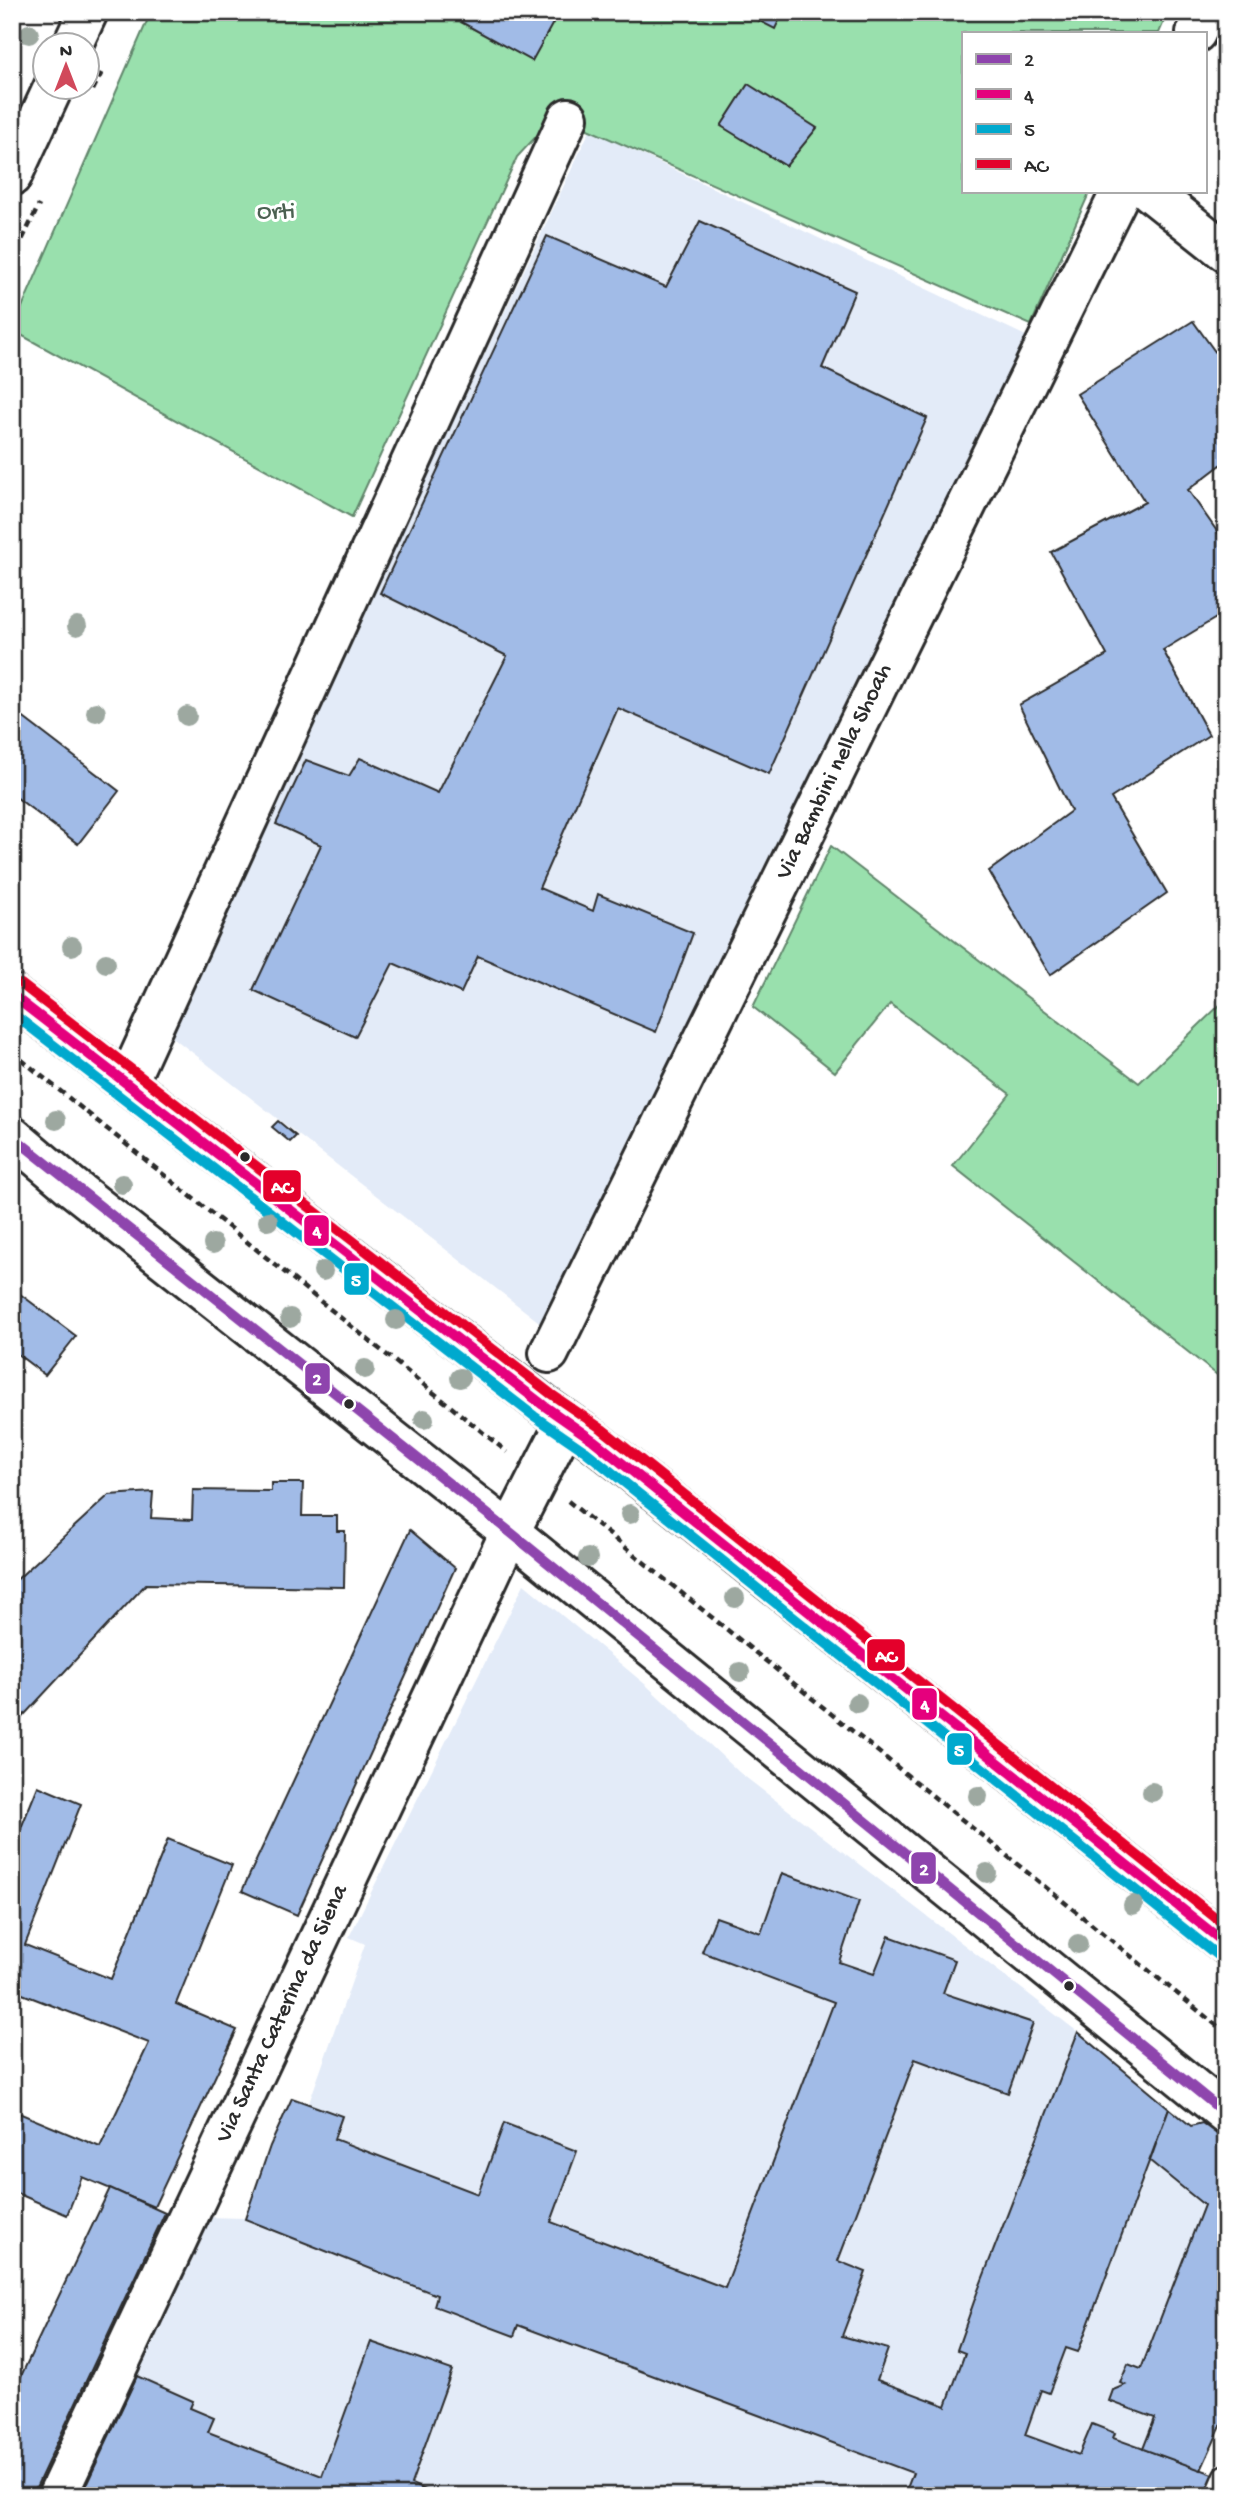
<svg xmlns="http://www.w3.org/2000/svg" width="1238" height="2508" viewBox="0 0 1238 2508" font-family="'Gochi Hand',sans-serif">
	<style>
		.built { fill: #e3ebf8 }
		.green { fill: #99e0ad; stroke: #62866c; stroke-width: 2 }
		.building { fill: #a1bbe7; stroke: #2b2b2b; stroke-width: 2 }
		.lines { fill: none; stroke-linecap: round; stroke-linejoin: round }
		.lane-casing { stroke: #2b2b2b; stroke-width: 28 }
		.street-casing { stroke: #2b2b2b; stroke-width: 44 }
		.secondary-casing { stroke: #2b2b2b; stroke-width: 44 }
		.path { stroke: #2b2b2b; stroke-width: 4.5; stroke-dasharray: 7 5; stroke-linecap: butt }
		.lane { stroke: #fff; stroke-width: 23 }
		.street { stroke: #fff; stroke-width: 38 }
		.secondary { stroke: #fff; stroke-width: 38 }
		.bus-1-casing { stroke: #fff; stroke-width: 16 }
		.bus-2-casing { stroke: #fff; stroke-width: 16 }
		.bus-3-casing { stroke: #fff; stroke-width: 16 }
		.bus-4-casing { stroke: #fff; stroke-width: 16 }
		.bus-1 { stroke: #8e44ad; stroke-width: 10 }
		.bus-2 { stroke: #e5007d; stroke-width: 10 }
		.bus-3 { stroke: #00a9ce; stroke-width: 10 }
		.bus-4 { stroke: #e4002b; stroke-width: 10 }
		.tree { fill: #9da8a0 }
		.bus-dot { fill: #2b2b2b; stroke: #fff; stroke-width: 2.5 }
		.labels { text-anchor: middle; dominant-baseline: central; stroke-width: 6; stroke-linejoin: round; paint-order: stroke }
		.park-label { font-size: 24px; fill: #4c6152; stroke: #fff }
		.street-label { font-size: 24px; fill: #2b2b2b; stroke: #fff }
		.line-badge { stroke: #fff; stroke-width: 2.5 }
		.badge-label { font-size: 19px; text-anchor: middle; font-weight: bold; fill: #fff }
	</style>
	<rect width="100%" height="100%" fill="#fff"/>
	<filter id="ink" filterUnits="userSpaceOnUse"><feTurbulence type="fractalNoise" baseFrequency=".0143" numOctaves="2"/><feDisplacementMap in="SourceGraphic" scale="14" xChannelSelector="R" yChannelSelector="G"/><feConvolveMatrix kernelMatrix="1 2 1 2 8 2 1 2 1" color-interpolation-filters="sRGB"/></filter>
	<g filter="url(#ink)">
		<!-- built -->
		<g class="built">
			<path d="M590,130L1026,336L552,1332L166,1032Z"/>
			<path d="M524,1584L646,1685L740,1773L1078,2032L1190,2126L1202,2123L1226,2141V2415L1202,2470L1213,2496H81L137,2376L203,2217L245,2218L270,2146L292,2098L309,2103L365,1944L349,1937Z"/>
		</g>
		<!-- green -->
		<g class="green">
			<path d="M151,12H1168L1159,33H963V191H1090L1031,325L556,115L517,157L352,517L12,330Z"/>
			<path d="M831,846L1139,1083L1226,999V1382L953,1166L1010,1094L890,1004L835,1072L753,1007Z"/>
		</g>
		<!-- building -->
		<g class="building">
			<path d="M467,12H559L532,61L461,22Z"/>
			<path d="M742,12H783L775,29Z"/>
			<path d="M748,84L817,128L786,166L721,126Z"/>
			<path d="M700,221L855,291L822,368L927,418L769,774L618,708L539,888L593,911L598,894L693,933L656,1032L478,956L461,993L393,963L355,1037L253,990L321,845L276,824L306,760L349,776L360,758L438,793L507,656L380,593L547,236L666,287Z"/>
			<path d="M1193,321L1226,367V461L1188,490L1226,544V612L1163,650L1209,735L1111,798L1167,893L1050,975L989,871L1071,811L1019,705L1107,655L1051,552L1145,502L1077,394Z"/>
			<path d="M12,709L119,791L78,844L12,794Z"/>
			<path d="M278,1121L296,1136L290,1142L272,1127Z"/>
			<path d="M12,1288L76,1336L45,1375L12,1350Z"/>
			<path d="M271,1483H303L302,1516H337V1531H345L344,1587L146,1584L12,1728V1628L15,1624L12,1622V1584L109,1495L153,1492L151,1518L192,1520L193,1490L271,1491Z"/>
			<path d="M410,1530L455,1568L297,1915L242,1891Z"/>
			<path d="M38,1786L81,1804L25,1945L111,1979L168,1839L232,1865L176,2004L237,2030L154,2207L82,2177L67,2215L12,2191V2130L19,2113L100,2147L149,2043L12,1990V1850Z"/>
			<path d="M782,1873L859,1901L839,1962L874,1974L889,1936L955,1960L943,1993L1033,2023L1008,2093L915,2059L838,2261L866,2272L842,2336L888,2349L877,2380L946,2406L965,2353L957,2350L977,2293L1078,2032L1169,2108L1078,2352L1066,2348L1049,2393L1041,2390L1025,2435L1079,2455L1092,2424L1115,2433L1113,2438L1222,2477L1213,2496H938L931,2493L930,2496H904L913,2473L518,2325L514,2336L434,2306L437,2295L245,2219L270,2146L292,2098L342,2116L334,2139L478,2194L504,2123L577,2151L551,2222L725,2288L834,2002L702,1952L716,1917L761,1933Z"/>
			<path d="M1169,2108L1191,2126L1202,2123L1226,2141V2415L1201,2470L1143,2449L1155,2418L1109,2401L1113,2390L1125,2385L1120,2383L1128,2364L1141,2369L1204,2205L1150,2161Z"/>
			<path d="M110,2188L165,2213L32,2496H12V2395Z"/>
			<path d="M371,2342L452,2370L411,2484L440,2496H81L137,2376L193,2401L190,2408L214,2418L208,2432L322,2476Z"/>
		</g>
		<g class="lines">
			<defs>
				<path id="lane" d="M1218,2496L1226,2477"/>
				<g id="street">
					<path d="M1196,33L1206,12"/>
					<path d="M1149,191L1226,252"/>
					<path d="M127,1084L568,118"/>
					<path d="M549,1353L1121,191"/>
					<path d="M57,2496L510,1532"/>
				</g>
				<g id="secondary">
					<path d="M72,46L88,12"/>
					<path d="M12,176L53,88"/>
					<path d="M12,995L543,1405L593,1440L1226,1944"/>
					<path d="M12,1136L71,1186L510,1532L1226,2114"/>
					<path d="M510,1532L566,1422"/>
				</g>
			</defs>
			<!-- lane casing -->
			<use href="#lane" class="lane-casing"/>
			<!-- street casing -->
			<use href="#street" class="street-casing"/>
			<!-- secondary casing -->
			<use href="#secondary" class="secondary-casing"/>
			<!-- path -->
			<g class="path">
				<path d="M683,12L689,14"/>
				<path d="M93,90L102,72"/>
				<path d="M12,261L39,205"/>
				<path d="M12,1052L507,1452"/>
				<path d="M568,1501L1226,2033"/>
			</g>
			<!-- lane -->
			<use href="#lane" class="lane"/>
			<!-- street -->
			<use href="#street" class="street"/>
			<!-- secondary -->
			<use href="#secondary" class="secondary"/>
			<defs>
				<path id="bus-1" d="M12,1136L510,1532L1226,2114"/>
				<path id="bus-2" d="M12,995L543,1405L593,1440L1226,1944"/>
				<path id="bus-3" d="M12,1013L534,1416L585,1451L1217,1955"/>
				<path id="bus-4" d="M21,984L551,1394L602,1429L1226,1926"/>
			</defs>
			<!-- bus-1 casing -->
			<use href="#bus-1" class="bus-1-casing"/>
			<!-- bus-2 casing -->
			<use href="#bus-2" class="bus-2-casing"/>
			<!-- bus-3 casing -->
			<use href="#bus-3" class="bus-3-casing"/>
			<!-- bus-4 casing -->
			<use href="#bus-4" class="bus-4-casing"/>
			<!-- bus-1 -->
			<use href="#bus-1" class="bus-1"/>
			<!-- bus-2 -->
			<use href="#bus-2" class="bus-2"/>
			<!-- bus-3 -->
			<use href="#bus-3" class="bus-3"/>
			<!-- bus-4 -->
			<use href="#bus-4" class="bus-4"/>
		</g>
		<!-- trees -->
		<g class="tree">
			<circle cx="29" cy="34" r="10"/>
			<circle cx="77" cy="626" r="10"/>
			<circle cx="96" cy="712" r="10"/>
			<circle cx="187" cy="716" r="10"/>
			<circle cx="72" cy="946" r="10"/>
			<circle cx="106" cy="963" r="10"/>
			<circle cx="56" cy="1120" r="10"/>
			<circle cx="122" cy="1184" r="10"/>
			<circle cx="268" cy="1221" r="10"/>
			<circle cx="213" cy="1244" r="10"/>
			<circle cx="323" cy="1271" r="10"/>
			<circle cx="290" cy="1318" r="10"/>
			<circle cx="396" cy="1320" r="10"/>
			<circle cx="365" cy="1369" r="10"/>
			<circle cx="460" cy="1378" r="10"/>
			<circle cx="424" cy="1419" r="10"/>
			<circle cx="630" cy="1514" r="10"/>
			<circle cx="588" cy="1558" r="10"/>
			<circle cx="735" cy="1598" r="10"/>
			<circle cx="740" cy="1672" r="10"/>
			<circle cx="857" cy="1703" r="10"/>
			<circle cx="1152" cy="1792" r="10"/>
			<circle cx="978" cy="1796" r="10"/>
			<circle cx="987" cy="1873" r="10"/>
			<circle cx="1133" cy="1905" r="10"/>
			<circle cx="1078" cy="1944" r="10"/>
		</g>
	</g>
	<!-- markers -->
	<g class="bus-dot">
		<circle cx="245" cy="1157" r="6"/>
		<circle cx="349" cy="1404" r="6"/>
		<circle cx="1069" cy="1986" r="6"/>
	</g>
	<g class="labels">
		<!-- park labels -->
		<g class="park-label">
			<text x="276" y="213">Orti</text>
		</g>
		<!-- street labels -->
		<g class="street-label">
			<text transform="translate(835 772) rotate(-64)">Via Bambini nella Shoah</text>
			<text transform="translate(283 2014) rotate(-65)">Via Santa Caterina da Siena</text>
		</g>
	</g>
	<g class="line-badge">
		<rect x="262" y="1169" width="40" height="34" rx="7" fill="#e4002b"/>
		<rect x="303" y="1214" width="27" height="33" rx="7" fill="#e5007d"/>
		<rect x="343" y="1262" width="27" height="34" rx="7" fill="#00a9ce"/>
		<rect x="304" y="1362" width="27" height="33" rx="7" fill="#8e44ad"/>
		<rect x="866" y="1638" width="40" height="34" rx="7" fill="#e4002b"/>
		<rect x="911" y="1687" width="27" height="34" rx="7" fill="#e5007d"/>
		<rect x="946" y="1732" width="27" height="34" rx="7" fill="#00a9ce"/>
		<rect x="910" y="1851" width="27" height="34" rx="7" fill="#8e44ad"/>
	</g>
	<g class="badge-label">
		<text x="282" y="1193">AC</text>
		<text x="317" y="1237">4</text>
		<text x="356" y="1286">5</text>
		<text x="317" y="1385">2</text>
		<text x="886" y="1662">AC</text>
		<text x="925" y="1711">4</text>
		<text x="959" y="1756">5</text>
		<text x="924" y="1875">2</text>
	</g>
	<!-- margin -->
	<rect width="1238" height="2508" fill="none" stroke="#fff" stroke-width="42"/>
	<rect x="21" y="21" width="1196" height="2466" fill="none" stroke="#2b2b2b" stroke-width="2.5" filter="url(#ink)"/>
	<!-- legend -->
	<rect x="962" y="32" width="245" height="161" fill="#ffffff" stroke="#aaaaaa" stroke-width="2"/>
	<rect x="976" y="54" width="35" height="10" fill="#8e44ad" stroke="#aaaaaa" stroke-width="2"/>
	<text x="1024" y="66" font-size="21" fill="#2b2b2b">2</text>
	<rect x="976" y="89" width="35" height="10" fill="#e5007d" stroke="#aaaaaa" stroke-width="2"/>
	<text x="1024" y="102" font-size="21" fill="#2b2b2b">4</text>
	<rect x="976" y="124" width="35" height="10" fill="#00a9ce" stroke="#aaaaaa" stroke-width="2"/>
	<text x="1024" y="136" font-size="21" fill="#2b2b2b">5</text>
	<rect x="976" y="159" width="35" height="10" fill="#e4002b" stroke="#aaaaaa" stroke-width="2"/>
	<text x="1024" y="172" font-size="21" fill="#2b2b2b">AC</text>
	<!-- north arrow -->
	<g transform="translate(66 66)"><circle r="33" fill="#ffffff" stroke="#aaaaaa" stroke-width="2"/>
	<path d="M0-5L12 26L0 18L-12 26Z" fill="#d1495b"/>
	<text y="-10" font-size="19" font-weight="bold" text-anchor="middle" fill="#2b2b2b">N</text>
	</g>
</svg>
